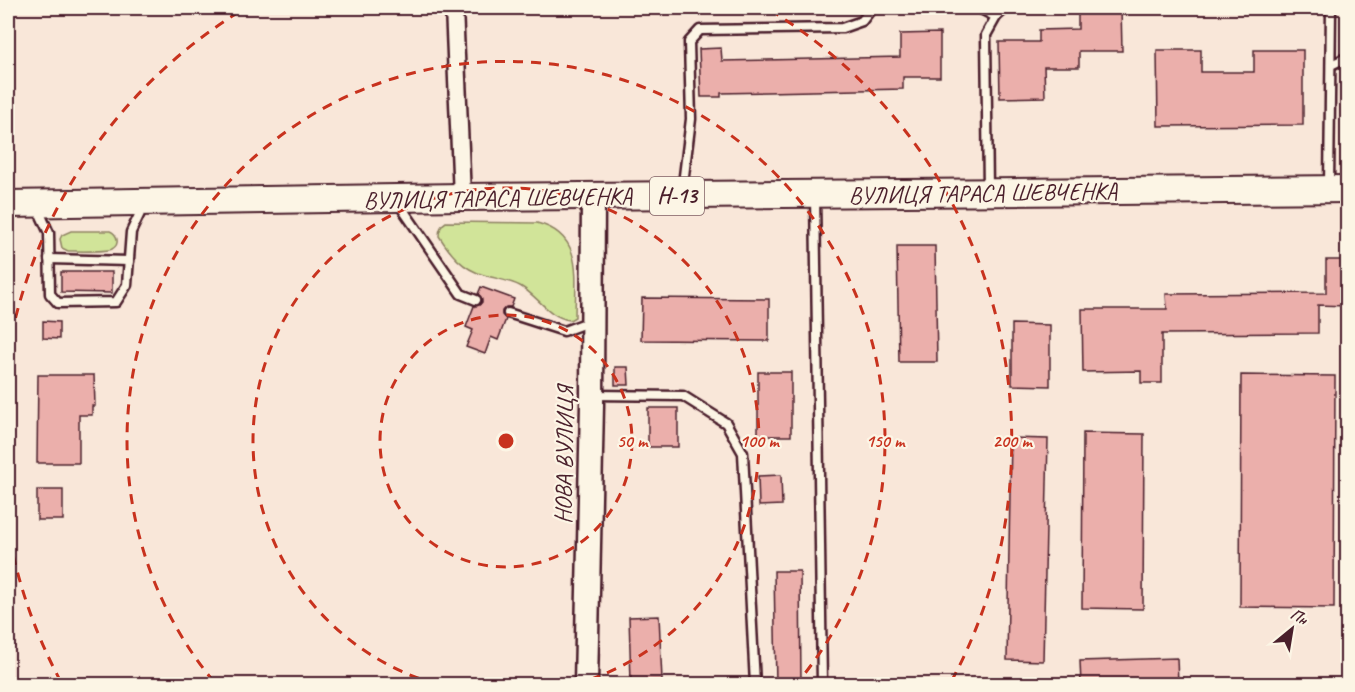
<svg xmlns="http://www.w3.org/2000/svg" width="1355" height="692" viewBox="0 0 1355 692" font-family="Caveat,sans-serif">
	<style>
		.green { fill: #d1e499; stroke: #8e8262; stroke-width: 1.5 }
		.building { fill: #ebafab; stroke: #4a1f2b; stroke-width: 1.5 }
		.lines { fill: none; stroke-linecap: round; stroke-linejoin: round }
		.lane-casing { stroke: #4a1f2b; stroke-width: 13 }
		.street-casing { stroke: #4a1f2b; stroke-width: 21 }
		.secondary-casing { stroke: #4a1f2b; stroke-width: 27 }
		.primary-casing { stroke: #4a1f2b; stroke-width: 30 }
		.lane { stroke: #fcf5e5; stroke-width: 8 }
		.street { stroke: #fcf5e5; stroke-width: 16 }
		.secondary { stroke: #fcf5e5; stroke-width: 22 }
		.primary { stroke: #fcf5e5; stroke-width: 26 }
		.ring { fill: none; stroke: #c8321e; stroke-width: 3; stroke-dasharray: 10 8 }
		.labels { text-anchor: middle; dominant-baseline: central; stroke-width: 4.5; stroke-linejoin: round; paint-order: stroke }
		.shield { fill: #fcf5e5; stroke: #7f5f63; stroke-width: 1.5 }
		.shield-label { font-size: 22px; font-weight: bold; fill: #4a1f2b }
		.street-label { font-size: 24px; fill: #4a1f2b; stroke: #fcf5e5 }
		.centre { fill: #c8321e; stroke: #fcf5e5; stroke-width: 3 }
		.ring-label { font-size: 18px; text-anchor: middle; font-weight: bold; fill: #c8321e; stroke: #fcf5e5; stroke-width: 4.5; stroke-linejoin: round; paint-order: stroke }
	</style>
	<rect width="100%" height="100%" fill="#f9e7d9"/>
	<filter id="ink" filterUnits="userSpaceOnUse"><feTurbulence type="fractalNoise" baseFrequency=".0167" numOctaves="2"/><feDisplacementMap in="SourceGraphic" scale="12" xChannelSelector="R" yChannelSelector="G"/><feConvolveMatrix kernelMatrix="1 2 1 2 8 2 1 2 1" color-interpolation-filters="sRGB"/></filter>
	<g filter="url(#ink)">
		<!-- green -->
		<g class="green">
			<path d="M446,222L537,223C585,235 575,279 575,317L570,320C548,317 538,296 520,286C509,280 496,279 484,275C462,269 450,253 439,236C439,230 441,225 446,222Z"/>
			<path d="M71,231H110C117,234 121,244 112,249C106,252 77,251 68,251L62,248L60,239L62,235Z"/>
		</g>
		<!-- building -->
		<g class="building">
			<path d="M1078,8H1121L1122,51H1079V67H1044L1045,97L1000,98L999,42H1039V30L1078,29Z"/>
			<path d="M940,33V77H903V89L721,93V97H701L699,49L721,48L722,61L900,57V34Z"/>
			<path d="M1157,50H1201V72H1254V50H1303V125L1158,126Z"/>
			<path d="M897,246H935L937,362H899Z"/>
			<path d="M1326,260H1347V306L1318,305V333L1162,334V383H1141V371L1083,372L1082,309H1167L1166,294L1326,293Z"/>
			<path d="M61,272H112V293L61,292Z"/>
			<path d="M481,287L514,299L511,307H506L502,311V315L506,319L498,340L491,337L485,354L466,347L473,330L466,327L474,306L479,305L482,302L481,297L478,294Z"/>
			<path d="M642,298L769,299V341L641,340Z"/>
			<path d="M43,321L59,322V339L43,338Z"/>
			<path d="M1012,324L1050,325V386L1012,385Z"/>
			<path d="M615,367H628L629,385H615Z"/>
			<rect x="758" y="372" width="33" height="64"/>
			<path d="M38,375H94L95,406H92V415H79V463H37Z"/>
			<path d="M1241,375L1335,376L1334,608L1240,607Z"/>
			<rect x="648" y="408" width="30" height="39"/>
			<path d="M1083,433L1144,434L1143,609L1082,608Z"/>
			<path d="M1011,438L1048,439L1043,661L1007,660Z"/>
			<path d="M781,475L782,505L759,506L758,476Z"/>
			<rect x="37" y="490" width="26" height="30"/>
			<path d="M774,571H800L801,684H776Z"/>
			<path d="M659,616L662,680L631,681L629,617Z"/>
			<path d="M1177,658L1178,684H1081L1080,661Z"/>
		</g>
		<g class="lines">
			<defs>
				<g id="lane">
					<path d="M979,8L996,17"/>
					<path d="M1331,65L1348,57"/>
					<path d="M1329,186L1331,8"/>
					<path d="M988,189L986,35L996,17L1006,8"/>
					<path d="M682,192L691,119L689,42L700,30L842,28L862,21L872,8"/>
					<path d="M815,195L822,684"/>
					<path d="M397,201L461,294L476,300"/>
					<path d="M37,207L49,233L50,294L58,303L116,302L127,285L131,232L144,205"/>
					<path d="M49,259L129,261"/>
					<path d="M508,313L564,331L591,321"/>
					<path d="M593,395L683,396L726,423L743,453L755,684"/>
				</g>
				<path id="street" d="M454,8L462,197"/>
				<path id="secondary" d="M586,684L592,405L593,197"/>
				<path id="primary" d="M8,204L462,197L1348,189"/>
			</defs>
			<!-- lane casing -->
			<use href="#lane" class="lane-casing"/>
			<!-- street casing -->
			<use href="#street" class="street-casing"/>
			<!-- secondary casing -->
			<use href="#secondary" class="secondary-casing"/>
			<!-- primary casing -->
			<use href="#primary" class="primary-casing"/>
			<!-- lane -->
			<use href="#lane" class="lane"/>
			<!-- street -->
			<use href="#street" class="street"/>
			<!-- secondary -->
			<use href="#secondary" class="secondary"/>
			<!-- primary -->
			<use href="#primary" class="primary"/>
		</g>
	</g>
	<!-- distance rings -->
	<g class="ring">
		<circle cx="506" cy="441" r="126"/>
		<path d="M436 684A253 253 0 1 1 576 684"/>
		<path d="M214 682A379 379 0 1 1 798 682"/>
		<path d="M61 682A506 506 0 0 1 8 529M8 353A506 506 0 0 1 242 10M770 10A506 506 0 0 1 951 682"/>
	</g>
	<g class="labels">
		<!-- shield labels -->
		<rect class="shield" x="650" y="177" width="54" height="38" rx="4.5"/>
		<g class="shield-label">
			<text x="677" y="196">Н-13</text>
		</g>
		<!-- street labels -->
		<g class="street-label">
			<text transform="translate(983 193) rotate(-1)">ВУЛИЦЯ ТАРАСА ШЕВЧЕНКА</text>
			<text transform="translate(498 198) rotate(-1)">ВУЛИЦЯ ТАРАСА ШЕВЧЕНКА</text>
			<text transform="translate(564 455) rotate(-89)">НОВА ВУЛИЦЯ</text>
		</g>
	</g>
	<circle cx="506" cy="441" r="9" class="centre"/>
	<g class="ring-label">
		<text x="632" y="447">50 m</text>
		<text x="759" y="447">100 m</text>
		<text x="885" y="447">150 m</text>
		<text x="1012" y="447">200 m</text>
	</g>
	<!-- margin -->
	<rect width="1355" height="692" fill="none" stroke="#fcf5e5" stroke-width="30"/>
	<rect x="15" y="15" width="1325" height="662" fill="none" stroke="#4a1f2b" stroke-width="2" filter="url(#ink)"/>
	<!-- north arrow -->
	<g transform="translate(1292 629) rotate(30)" stroke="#fcf5e5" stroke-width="4.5" paint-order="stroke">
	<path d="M0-4.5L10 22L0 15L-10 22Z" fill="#4a1f2b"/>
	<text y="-9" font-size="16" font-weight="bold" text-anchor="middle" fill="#4a1f2b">Пн</text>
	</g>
</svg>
